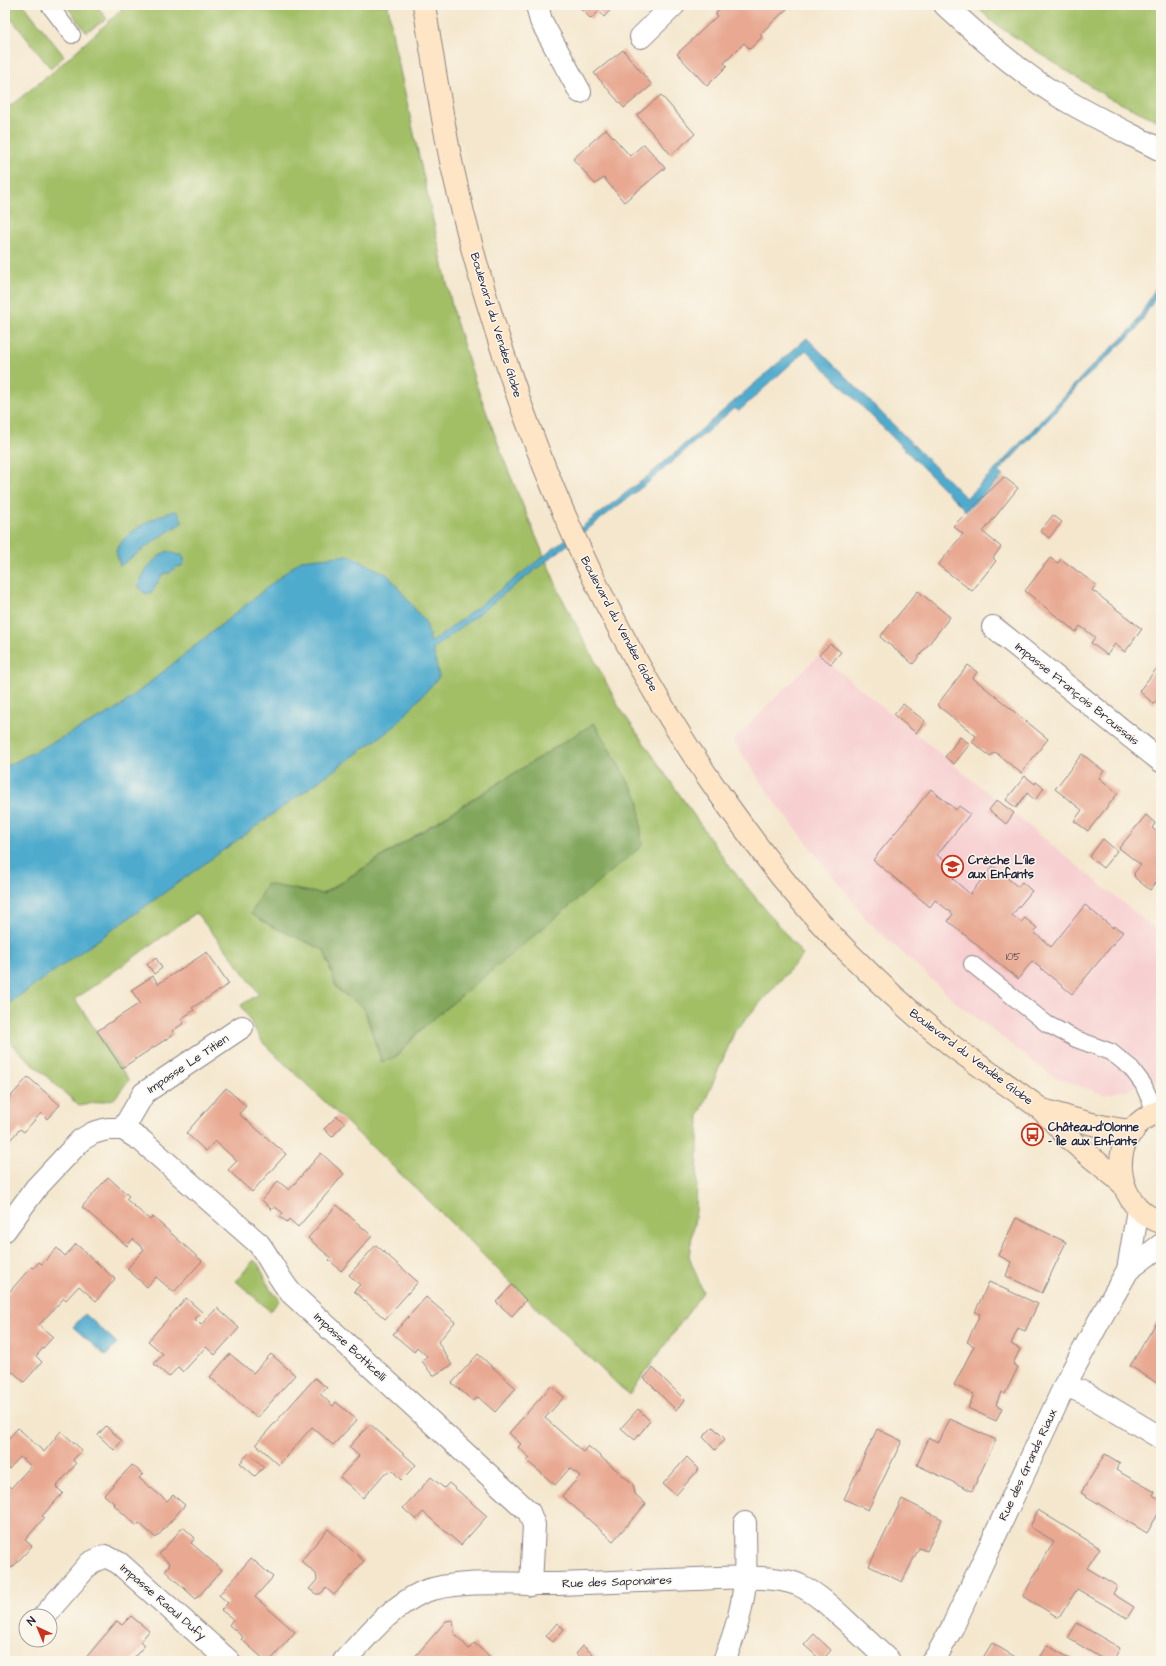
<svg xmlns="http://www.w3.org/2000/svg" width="1166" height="1666" viewBox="0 0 1166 1666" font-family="'Architects Daughter',sans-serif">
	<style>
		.built { fill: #f7cfd1 }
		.green { fill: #a2bf66; stroke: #627050; fill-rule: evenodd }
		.forest { fill: #81a65b; stroke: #52644b }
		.water { fill: #4fabcd; stroke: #386684 }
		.building { fill: #e8a891 }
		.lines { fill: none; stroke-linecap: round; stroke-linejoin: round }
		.lane-casing { stroke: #8b8484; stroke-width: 18 }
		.street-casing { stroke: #8b8484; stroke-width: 24 }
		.secondary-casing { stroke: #8b8484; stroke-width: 24 }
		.lane { stroke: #fff; stroke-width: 16 }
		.street { stroke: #fff; stroke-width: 22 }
		.secondary { stroke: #fde5c5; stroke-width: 22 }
		.labels { text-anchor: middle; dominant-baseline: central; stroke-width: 3; stroke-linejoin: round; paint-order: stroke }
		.number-label { font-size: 10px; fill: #544450 }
		.street-label { font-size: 12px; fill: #22223b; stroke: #fbf7ec }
		.poi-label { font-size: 12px; font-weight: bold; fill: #22223b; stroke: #fbf7ec; text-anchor: start }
	</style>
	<rect width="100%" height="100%" fill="#fbf7ec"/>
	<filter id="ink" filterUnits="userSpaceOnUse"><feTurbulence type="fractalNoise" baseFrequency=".025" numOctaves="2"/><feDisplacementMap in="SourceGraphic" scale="8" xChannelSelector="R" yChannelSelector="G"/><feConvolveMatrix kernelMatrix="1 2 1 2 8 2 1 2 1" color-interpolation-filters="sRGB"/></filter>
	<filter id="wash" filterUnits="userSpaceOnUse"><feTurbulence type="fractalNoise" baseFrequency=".012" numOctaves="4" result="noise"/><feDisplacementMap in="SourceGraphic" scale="16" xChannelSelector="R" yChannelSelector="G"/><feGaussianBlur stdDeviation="0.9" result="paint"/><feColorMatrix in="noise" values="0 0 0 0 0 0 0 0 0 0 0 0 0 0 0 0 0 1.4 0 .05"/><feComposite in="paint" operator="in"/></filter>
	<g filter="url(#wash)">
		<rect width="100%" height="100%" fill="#f4e7ce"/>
		<!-- built -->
		<path class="built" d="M819,655L1161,934V1080L1105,1095L1052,1076L956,1002L867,920L770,795L733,740Z"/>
		<!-- green -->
		<g class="green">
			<path d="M5,5H24L64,56L51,69L5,11Z"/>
			<path d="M66,5H96L107,19L86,32Z"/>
			<path d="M118,5H388L394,43L454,315L476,384L508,470L561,596L619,707L727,863L803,955L735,1031L699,1115L696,1211L689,1256L703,1292L629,1395L530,1302L429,1201L263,1043L241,1005L259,994L236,962L196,913L75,999L129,1080L114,1099L79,1106L9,1042L5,1044V110L54,71L126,6L121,9ZM594,723L639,800L419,1032L397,1056L381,1061L364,1008L337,989L324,950L271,926Z"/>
			<path d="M975,5H1161V122L1107,97L995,24Z"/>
			<path d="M254,1260L259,1265L270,1289L280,1300L270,1311L236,1281Z"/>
		</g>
		<!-- forest -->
		<path class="forest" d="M594,723L639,800L642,846L419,1031L397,1056L382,1062L364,1008L337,989L324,950L271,926L251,914L266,884L323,894Z"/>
		<!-- water -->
		<g class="water">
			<path d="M1161,279V288L1136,330L1082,381L1047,421L998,472L1003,476L966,511L806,350L739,411L734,408L651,480L433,649L439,677L395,726L146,906L5,1006V767L117,709L301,560L349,555L388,575L426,623L431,643L648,476L807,338L966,498L999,466L1090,368L1133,328Z"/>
			<path d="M173,511L178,512L183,522L160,537L120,566L116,551C124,532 154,517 173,511Z"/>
			<path d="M167,551L179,555H182C185,559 185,562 182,566L176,567L170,573H166L162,575L152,592L145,594L138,586C144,570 152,560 167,551Z"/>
			<path d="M85,1314L117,1343L106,1356L73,1327Z"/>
		</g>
		<g id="blocks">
			<!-- building -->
			<g class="building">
				<path d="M577,5H622L618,9L615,5L604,17L599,11L591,19Z"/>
				<path d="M723,5H728L731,9L735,5H791L760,34L762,37L750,49L744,43L724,63L727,66L707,86L677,54L717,16L716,13Z"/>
				<path d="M623,50L652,85L624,108L594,73Z"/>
				<path d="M661,95L695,134L671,155L637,115Z"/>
				<path d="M606,129L630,156L644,144L665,168L624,202L604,178L595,184L573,159Z"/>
				<path d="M1004,477L1018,488L983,532L1001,547L993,558L996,561L972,591L938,565L963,534L953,526Z"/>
				<path d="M1053,515L1062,522L1049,538L1040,531Z"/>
				<path d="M1050,558L1058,563L1061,559L1096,585L1092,590L1142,629L1125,652L1115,644L1107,655L1091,643L1095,637L1080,626L1076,632L1025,591Z"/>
				<path d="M918,591L950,617L913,664L880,637Z"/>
				<path d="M830,644L841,652L831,664L819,655Z"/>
				<path d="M1161,663V699L1159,697L1154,704L1139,691Z"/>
				<path d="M968,665L977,672L973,678L1048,739L1021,773L995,752L990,756L972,742L976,736L937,705Z"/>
				<path d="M903,704L925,721L916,733L894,715Z"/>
				<path d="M960,737L970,744L954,764L945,757Z"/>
				<path d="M1082,754L1104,771L1099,778L1118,793L1088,831L1074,821L1082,810L1055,789Z"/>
				<path d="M1025,776L1035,784L1036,782L1044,788L1035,800L1027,793L1016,808L1006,800Z"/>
				<path d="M931,789L956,810L959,806L970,814L937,855L959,872L953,879L970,894L993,866L1018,887L1022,882L1032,891L1012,915L1021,922L1025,918L1037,928L1034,932L1051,947L1085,905L1113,928L1114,926L1123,932L1072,994L1032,961L1018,979L948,921L953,914L935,900L930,907L873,860Z"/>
				<path d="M997,800L1014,813L1006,824L989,810Z"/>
				<path d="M1146,815L1155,823L1152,828L1161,835V877L1150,890L1135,878L1134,873L1141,865L1119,848Z"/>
				<path d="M1103,839L1117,851L1103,868L1089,857Z"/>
				<path d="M207,952L229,984L192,1008L194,1010L181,1019L184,1023L172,1031L174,1034L122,1068L97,1031L140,1003L131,990L153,976L158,984Z"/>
				<path d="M156,958L162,968L154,974L147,964Z"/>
				<path d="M28,1077L60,1105L47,1119L41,1113L24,1132L20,1129L10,1140L5,1136V1103Z"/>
				<path d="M226,1088L246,1106L239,1114L286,1154L252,1192L228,1170L237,1161L215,1141L206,1151L186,1133Z"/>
				<path d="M337,1116L345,1123L332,1137L324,1129Z"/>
				<path d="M321,1153L344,1174L298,1227L289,1219L287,1222L280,1217L283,1213L275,1207L272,1210L262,1200L278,1181L289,1190Z"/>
				<path d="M108,1177L129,1196L126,1199L150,1220L153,1217L202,1261L174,1292L156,1277L147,1287L127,1269L144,1249L133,1239L127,1246L82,1207Z"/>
				<path d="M337,1205L372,1236L341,1271L329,1260L331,1258L308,1238Z"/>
				<path d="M1016,1218L1066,1242L1042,1293L1006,1276L1011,1262L998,1255Z"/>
				<path d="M76,1244L115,1279L96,1301L79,1286L66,1300L64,1298L39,1325L53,1337L36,1356L42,1362L24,1382L13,1372L5,1381V1297L31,1267L34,1268L39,1262L42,1264L57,1248L65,1256Z"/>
				<path d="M376,1245L418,1282L385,1319L354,1291L360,1285L349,1275Z"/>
				<path d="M989,1282L1038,1304L1025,1331L1018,1328L1011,1344L1020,1349L1013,1364L1018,1367L1005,1394L1001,1392L996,1405L1002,1408L996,1421L968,1408L974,1394L954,1385L974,1346L967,1342L980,1314L975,1312Z"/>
				<path d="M512,1285L526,1300L512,1316L496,1302Z"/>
				<path d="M426,1297L455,1322L438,1342L452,1365L433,1376L422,1361L427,1356L417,1347L414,1352L393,1334Z"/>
				<path d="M186,1298L202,1312L195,1319L201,1325L217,1308L239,1328L215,1355L206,1347L183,1372L178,1367L169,1377L154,1364L163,1354L148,1341Z"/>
				<path d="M1161,1315V1383L1160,1385L1130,1366Z"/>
				<path d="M230,1354L253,1373L271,1354L295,1375L257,1418L210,1377Z"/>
				<path d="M478,1354L516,1388L495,1412L478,1397L473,1401L452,1383Z"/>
				<path d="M653,1368L685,1400L676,1410L644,1378Z"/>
				<path d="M315,1378L327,1388L320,1394L333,1406L336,1402L357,1420L333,1445L312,1427L279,1465L256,1444Z"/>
				<path d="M551,1386L564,1397L545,1418L583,1452L588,1446L633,1484L635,1494L646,1504L613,1541L562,1496L580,1476L570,1468L555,1485L527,1461L530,1458L518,1447L521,1444L509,1433Z"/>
				<path d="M638,1409L650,1421L635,1440L621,1428Z"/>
				<path d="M950,1419L996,1440L972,1491L917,1465L929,1438L939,1442Z"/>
				<path d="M370,1424L416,1465L401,1480L393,1471L385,1473L363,1498L340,1477L359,1456L349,1447Z"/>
				<path d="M106,1426L122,1441L114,1450L98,1435Z"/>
				<path d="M713,1427L725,1439L715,1450L703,1437Z"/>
				<path d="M18,1428L44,1452L61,1431L82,1450L73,1460L76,1464L56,1487L63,1493L42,1516L44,1518L25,1540L32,1546L12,1568L5,1562V1483L11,1488L31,1466L20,1457L9,1469L5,1466V1442Z"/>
				<path d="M877,1429L902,1441L868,1510L844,1499Z"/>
				<path d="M249,1453L264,1467L255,1476L240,1463Z"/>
				<path d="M1105,1454L1120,1463L1116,1470L1155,1492L1153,1495L1161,1501V1509L1147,1533L1081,1493Z"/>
				<path d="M687,1457L699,1469L676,1495L663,1484Z"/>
				<path d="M132,1465L143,1474L139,1478L167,1501L173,1495L185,1505L156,1538L139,1523L137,1526L114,1505L115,1504L104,1495Z"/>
				<path d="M431,1477L444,1488L449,1483L487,1516L461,1545L423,1512L416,1520L403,1508Z"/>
				<path d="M902,1499L942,1519L927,1551L919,1548L902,1582L869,1566Z"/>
				<path d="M1038,1510L1100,1548L1087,1568L1117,1586L1113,1594L1134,1607L1127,1618L1077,1589L1059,1618L1023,1596L1054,1541L1030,1527Z"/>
				<path d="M183,1527L195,1538L191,1543L222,1570L196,1599L165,1571L170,1564L159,1554Z"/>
				<path d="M328,1529L364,1561L334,1595L326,1588L320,1594H316L309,1589L317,1580L316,1574L301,1561Z"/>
				<path d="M251,1558L273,1577L255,1597L295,1632L270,1661H266L241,1639L243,1637L229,1625L233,1619L221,1610L228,1603L219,1595Z"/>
				<path d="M131,1616L149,1631L141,1641L145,1645L131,1661H83L117,1621L122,1625Z"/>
				<path d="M453,1620L454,1633L469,1649L474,1643L495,1661H411L446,1621Z"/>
				<path d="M557,1623L564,1629L553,1642L546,1636Z"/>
				<path d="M1077,1623L1120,1648L1113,1661H1106L1068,1638Z"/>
				<path d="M814,1634L831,1650L822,1661L804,1645Z"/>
				<path d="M992,1643L1022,1661H981Z"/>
				<path d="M1047,1645L1074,1661H1037Z"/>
				<path d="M583,1646L601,1661H583L576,1654Z"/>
			</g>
		</g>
	</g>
	<g filter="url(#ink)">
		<use href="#blocks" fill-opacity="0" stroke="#8b8484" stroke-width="1"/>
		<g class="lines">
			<defs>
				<g id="lane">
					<path d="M49,5L72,35"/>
					<path d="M972,964L1047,1024L1076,1039L1111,1052L1131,1068L1143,1084L1156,1113"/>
				</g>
				<g id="street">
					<path d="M537,5L541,21L580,92"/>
					<path d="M945,5C979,37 1022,74 1062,98C1094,117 1128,133 1161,150"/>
					<path d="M641,37L674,5"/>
					<path d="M993,627L1161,761"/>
					<path d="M123,1129L142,1141L259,1244C271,1260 278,1278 291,1293L529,1512L534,1525L531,1585"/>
					<path d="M5,1230L36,1188L81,1140L93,1133L107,1129H123L144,1093L242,1027"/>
					<path d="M1128,1270L1161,1245"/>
					<path d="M1065,1385L1087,1394L1161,1438"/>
					<path d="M44,1616L90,1563L105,1556L119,1563L229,1661"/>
					<path d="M344,1661C368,1635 390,1607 423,1592C459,1578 519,1585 558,1584C604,1582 649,1581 694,1579C723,1578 774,1574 799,1585C816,1593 830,1606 843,1618C858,1632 874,1647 889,1661"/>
					<path d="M724,1661C735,1634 744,1606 745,1577C746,1559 745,1541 745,1523"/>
					<path d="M932,1661L936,1657L952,1628L1065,1385L1099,1321L1128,1270L1138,1209"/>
				</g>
				<g id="secondary">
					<path d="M424,5C433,59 441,113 452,166C502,390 589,608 721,796C761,852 802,907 851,955C883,987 916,1017 951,1045C980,1067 1010,1086 1038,1107C1051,1117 1061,1131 1073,1142C1089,1156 1106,1169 1122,1183"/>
					<path d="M1043,1110C1073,1119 1101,1128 1133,1131"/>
					<path d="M1161,1111C1106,1127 1109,1205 1161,1222"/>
				</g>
			</defs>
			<!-- lane casing -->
			<use href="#lane" class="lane-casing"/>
			<!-- street casing -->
			<use href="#street" class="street-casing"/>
			<!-- secondary casing -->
			<use href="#secondary" class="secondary-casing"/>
			<!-- lane -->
			<use href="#lane" class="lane"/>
			<!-- street -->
			<use href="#street" class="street"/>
			<!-- secondary -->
			<use href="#secondary" class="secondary"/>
		</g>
	</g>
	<!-- icons -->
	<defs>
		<symbol id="school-ring" viewBox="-11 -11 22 22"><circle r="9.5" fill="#fbf7ec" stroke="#c8321e" stroke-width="1.5"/><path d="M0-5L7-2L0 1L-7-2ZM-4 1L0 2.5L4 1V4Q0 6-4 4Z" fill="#c8321e"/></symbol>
		<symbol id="bus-ring" viewBox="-11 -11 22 22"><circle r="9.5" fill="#fbf7ec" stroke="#c8321e" stroke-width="1.5"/><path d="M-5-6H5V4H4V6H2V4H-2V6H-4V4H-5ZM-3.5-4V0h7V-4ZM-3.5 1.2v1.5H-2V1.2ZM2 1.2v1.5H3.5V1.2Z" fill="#c8321e"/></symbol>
	</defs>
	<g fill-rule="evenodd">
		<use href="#school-ring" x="940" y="854" width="25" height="25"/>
		<use href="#bus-ring" x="1020" y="1122" width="25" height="25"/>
	</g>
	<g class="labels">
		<!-- number labels -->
		<g class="number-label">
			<text x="1013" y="957">105</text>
		</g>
		<!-- street labels -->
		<g class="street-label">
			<text transform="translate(496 325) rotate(73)">Boulevard du Vendée Globe</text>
			<text transform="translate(619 624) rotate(62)">Boulevard du Vendée Globe</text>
			<text transform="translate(1077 694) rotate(39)">Impasse François Broussais</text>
			<text transform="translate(971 1057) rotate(37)">Boulevard du Vendée Globe</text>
			<text transform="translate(188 1064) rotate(-34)">Impasse Le Titien</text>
			<text transform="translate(350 1347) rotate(43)">Impasse Botticelli</text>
			<text transform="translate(1028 1465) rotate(-65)">Rue des Grands Riaux</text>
			<text transform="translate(617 1582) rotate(-2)">Rue des Saponaires</text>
			<text transform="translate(163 1602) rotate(41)">Impasse Raoul Dufy</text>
		</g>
		<!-- poi labels -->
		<g class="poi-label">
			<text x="968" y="860">Crèche L'ïle<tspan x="968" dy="14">aux Enfants</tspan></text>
			<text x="1048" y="1127">Château-d'Olonne<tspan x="1048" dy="14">- Île aux Enfants</tspan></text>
		</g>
	</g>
	<!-- margin -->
	<rect width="1166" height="1666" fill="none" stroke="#fbf7ec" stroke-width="20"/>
	<!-- north arrow -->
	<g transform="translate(38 1628) rotate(316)"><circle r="19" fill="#fbf7ec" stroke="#a4a2a5"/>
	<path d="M0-3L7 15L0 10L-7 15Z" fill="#c8321e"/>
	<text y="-6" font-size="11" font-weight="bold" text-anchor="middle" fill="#22223b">N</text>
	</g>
</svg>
